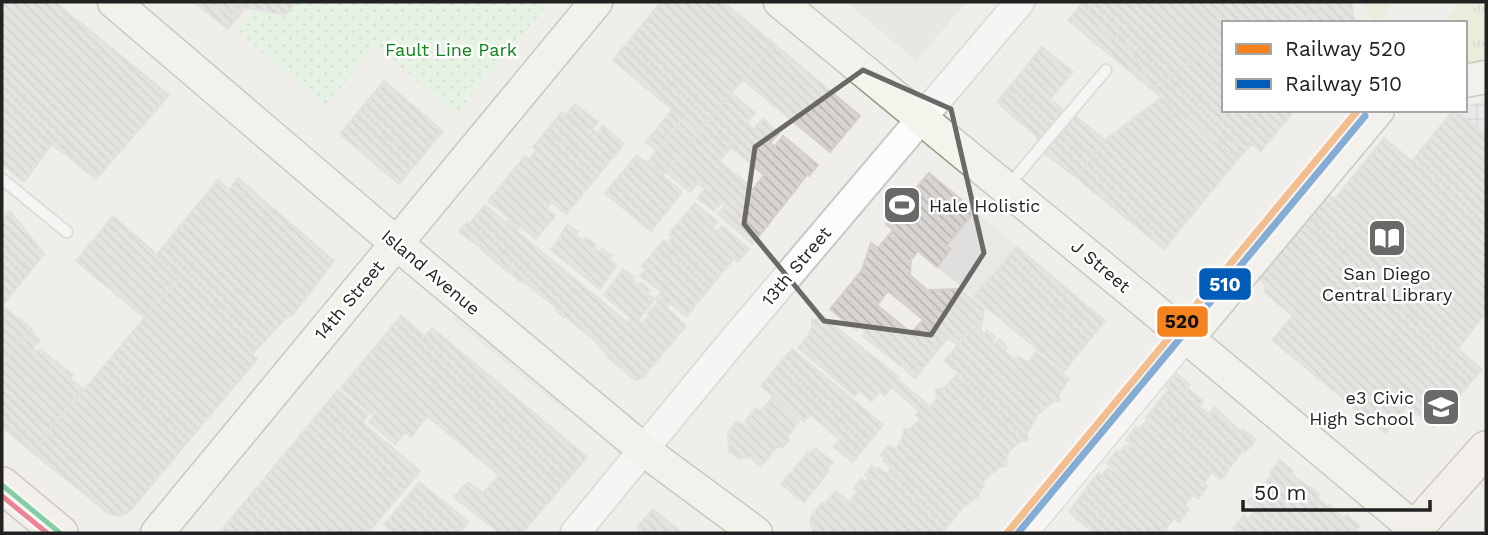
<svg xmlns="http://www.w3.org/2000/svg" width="1488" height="535" viewBox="0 0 1488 535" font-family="'Work Sans',sans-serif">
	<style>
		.residential { fill: #dfdedc }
		.grass { fill: url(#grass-tufts) }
		.park { fill: url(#park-dots) }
		.parking { fill: #e0dfde }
		.plaza { fill: url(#plaza-grid) }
		.building { fill: url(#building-back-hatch); stroke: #d3d0cc; stroke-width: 2; fill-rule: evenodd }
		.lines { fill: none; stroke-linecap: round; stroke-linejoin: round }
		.service-casing { stroke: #c9c8c7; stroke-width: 14 }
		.minor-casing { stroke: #c9c8c7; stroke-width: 26 }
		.tertiary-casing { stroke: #c9c8c7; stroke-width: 32 }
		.secondary-casing { stroke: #999a82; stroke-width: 35 }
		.primary-casing { stroke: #a79c86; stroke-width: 38 }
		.service { stroke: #fdfcfc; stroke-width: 10 }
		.minor { stroke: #fdfcfc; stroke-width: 23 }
		.tertiary { stroke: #fdfcfc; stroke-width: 28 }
		.secondary { stroke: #f4f4ed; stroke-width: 32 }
		.primary { stroke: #f3ede7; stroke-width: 35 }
		.bus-1-casing { stroke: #fff; stroke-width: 10 }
		.bus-2-casing { stroke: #fff; stroke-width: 10 }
		.bus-1 { stroke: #00a651; stroke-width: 5 }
		.bus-2 { stroke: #e4002b; stroke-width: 5 }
		.rail-1-casing { stroke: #fff; stroke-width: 12 }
		.rail-2-casing { stroke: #fff; stroke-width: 12 }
		.rail-1 { stroke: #f6821e; stroke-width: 7 }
		.rail-2 { stroke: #005cb9; stroke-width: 7 }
		.marked { fill: none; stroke: #6a6968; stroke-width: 5; stroke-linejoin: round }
		.labels { text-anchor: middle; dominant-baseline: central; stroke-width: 5; stroke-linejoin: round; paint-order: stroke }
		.park-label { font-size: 18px; fill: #0c8416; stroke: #fff }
		.poi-label { font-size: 18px; fill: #222; stroke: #fff; text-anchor: start }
		.street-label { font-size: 18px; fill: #222; stroke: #fff }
		.line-badge { stroke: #fff; stroke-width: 2.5 }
		.badge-label { font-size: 19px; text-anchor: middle; font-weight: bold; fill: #fff }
		.pale-badge-label { font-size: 19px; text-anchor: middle; font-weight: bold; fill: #111 }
	</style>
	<defs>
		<pattern id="grass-tufts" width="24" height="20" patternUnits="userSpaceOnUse" patternTransform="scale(1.75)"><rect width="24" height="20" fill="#ddeccb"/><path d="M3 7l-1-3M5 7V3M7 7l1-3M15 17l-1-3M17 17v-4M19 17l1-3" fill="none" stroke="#bdcaae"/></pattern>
		<pattern id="park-dots" width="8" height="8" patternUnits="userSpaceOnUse" patternTransform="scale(1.75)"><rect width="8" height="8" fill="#daf5da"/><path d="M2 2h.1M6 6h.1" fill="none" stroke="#bbd2bb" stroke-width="1.8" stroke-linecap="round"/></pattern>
		<pattern id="plaza-grid" width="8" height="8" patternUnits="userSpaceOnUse" patternTransform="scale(1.75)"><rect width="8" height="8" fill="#e2e1e5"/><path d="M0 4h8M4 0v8" fill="none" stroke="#c2c1c4"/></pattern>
		<pattern id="building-back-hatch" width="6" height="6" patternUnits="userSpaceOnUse" patternTransform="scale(1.75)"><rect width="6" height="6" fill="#d7d4d2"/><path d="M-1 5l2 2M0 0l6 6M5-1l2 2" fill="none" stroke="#b8b6b4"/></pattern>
	</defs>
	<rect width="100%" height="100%" fill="#f0eeeb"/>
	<!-- residential -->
	<path class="residential" d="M845,2H966L917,61Z"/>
	<!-- grass -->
	<g class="grass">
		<path d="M1364,2H1392L1378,23H1374L1366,9Z"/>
		<path d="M1460,2H1486V62L1465,66V23H1443Z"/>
	</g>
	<!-- park -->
	<path class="park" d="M258,2H550L456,114L376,46L326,105L235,30Z"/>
	<!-- parking -->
	<g class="parking">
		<path d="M975,211L1017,246L974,297L937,267L951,250L946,246Z"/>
		<path d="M454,302L567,397V413L453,319Z"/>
	</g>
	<!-- plaza -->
	<path class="plaza" d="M1486,101V135L1457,110H1465V106Z"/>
	<!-- building -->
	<g class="building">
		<path d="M2,2H55L169,95L96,179L52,144L24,182L2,164Z"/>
		<path d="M194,2H250L228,29Z"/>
		<path d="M204,2H231L242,7L236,15Z"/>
		<path d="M247,2H296L285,15L242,7Z"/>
		<path d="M661,2H723L773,43L699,132L613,60Z"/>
		<path d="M1083,2H1351L1355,23H1224V110H1295L1261,151L1252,144L1237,160L1068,20Z"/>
		<path d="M1099,2H1318L1319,15L1272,23H1224V40L1153,88L1121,34L1110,41L1087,10Z"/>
		<path d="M773,43L860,116L830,152L742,79Z"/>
		<path d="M1042,47L1073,72L1050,99L1068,114L1044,143L997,102Z"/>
		<path d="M384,81L443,131L399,184L340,134Z"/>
		<path d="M731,93L755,113L747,123L754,129L763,119L779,133L770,143L775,146L783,136L818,165L809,176L807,175L753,244L718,214L725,205L722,202L714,211L697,198L705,189L698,183L690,192L666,172ZM731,147L764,175L753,189L719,161Z"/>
		<path d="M1161,98L1237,160L1164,249L1076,177L1105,140Z"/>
		<path d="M575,104L598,122L592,129L597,133L603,126L624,144L566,214L551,202L546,209L555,216L536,239L520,226L516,230L507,223L510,219L488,201L525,156L529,160L536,150L533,147L562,112L566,115Z"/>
		<path d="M672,110L683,119L657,151L646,142Z"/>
		<path d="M1454,110L1486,135V313L1458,349L1482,369L1433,427L1407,406L1385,433L1272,340L1293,316L1264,292L1266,285L1257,277L1326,193L1335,199L1384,138L1412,161Z"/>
		<path d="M1074,115L1105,140L1076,177L1043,152Z"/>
		<path d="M683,119L699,132L663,175L648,162Z"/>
		<path d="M637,155L682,192L651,231L605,193Z"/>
		<path d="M929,173L975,211L946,246L951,249L937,267L886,224Z"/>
		<path d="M238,178L334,261L292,316L290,314L252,354L257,359L129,512L119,516L108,513L32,452L179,277L157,254L218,180L229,190Z"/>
		<path d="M695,203L718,222L712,228L717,232L722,226L749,249L738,262L734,258L686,317L670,303L667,307L657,298L662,292L640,276L646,269L642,266L664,240L668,243L672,237L669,234Z"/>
		<path d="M485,205L627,322L631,318L604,295L623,269L634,277L632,280L638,285L640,282L650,290L647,293L655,299L638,320L642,324L650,315L647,313L657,304V298L686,326L642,378L635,380L607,357L609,355L600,347L601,346L565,316L564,318L555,310L557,308L523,281L521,282L509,272L511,270L509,268L507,271L495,261L497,258L495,257L493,259L481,249L483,247L481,245L480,247L459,232L467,222L469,224Z"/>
		<path d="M10,211L44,254L2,306V219Z"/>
		<path d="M113,216L152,250L179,277L144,317L76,261Z"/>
		<path d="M568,224L578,232L576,235L584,241L586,238L596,245L594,248L599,252L602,249L612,256L609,259L617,265L600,289L551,250Z"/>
		<path d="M893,230L918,251L911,260L910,275L927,290L960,289L984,309L981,332L974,325L958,344L947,339L862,270L871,243L878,248Z"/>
		<path d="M1017,247L1105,321L1064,371L974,297Z"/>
		<path d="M862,270L888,291L877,305L910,332L913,331L923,320L947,339L915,378L905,370L906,368L904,365L902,367L863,336L866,332L860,327L857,331L830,309Z"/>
		<path d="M2,306L33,330L31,332L33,334L25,342L21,339L2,365Z"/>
		<path d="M821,315L900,378L898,380L931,407L937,397L936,389L944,388L959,373L944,361L974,325L984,334L987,330L995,337L992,341L995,344L999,339L1007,347L1004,351L1015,360L1019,356L1027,363L1036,352L1069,379L1059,394L1060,401H1053L1034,418L1036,419L1027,433L1028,440L1021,441L1010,450L1006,459L1007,466L1000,467L995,472H992L983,482L984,486L979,492V498L972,499L968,505H965L942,533H813L810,518L822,503L824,505L835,491L849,502L858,491L854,488L861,479L865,482L869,478L865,475L872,466L876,469L878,467L886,474L891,468L883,461L885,458L881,455L888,446L896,449L903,437L904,429H910L921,419L916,415L919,411L891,387L885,396L880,391L872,401L859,391L855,396L798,348L808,336L812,327V320L818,319Z"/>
		<path d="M401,316L425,336L432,328L587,457L522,533H500L454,497L468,482L483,493L499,475L427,416L411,437L405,432L395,444L369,422L374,416L341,388Z"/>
		<path d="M33,334L40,340L33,349L37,352L40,349L73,375L70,379L83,389L32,452L2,427V365L21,339L25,342Z"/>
		<path d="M792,349L883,425L852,462L834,447L840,440L810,414L804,422L761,386Z"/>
		<path d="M1177,374L1190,385L1187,388L1203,401L1199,406L1209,414L1215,407L1241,432L1243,429L1256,440L1245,452L1243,450L1221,480L1212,472L1204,483L1208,486L1198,499L1193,495L1185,505L1189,509L1179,522L1174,518L1166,529L1169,533H1094L1069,512L1098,473L1101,476L1108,468L1111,471L1113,468L1107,463L1117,450L1120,452L1126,445L1130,448L1132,445L1126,440L1136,427L1139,429L1146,421L1149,424L1151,422L1146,418L1169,389L1166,387Z"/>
		<path d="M338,390L368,415L362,422L420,471L368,533H219Z"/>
		<path d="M772,398L799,422L787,437L790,440L783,447H777L761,466L750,457L738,458L729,451L728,432L736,422L748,427L749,425L745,421L756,408L760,412Z"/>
		<path d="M815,448L833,462L827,469L829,471L804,502L781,484L808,452L810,454Z"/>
		<path d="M1280,460L1293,471L1291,474L1319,494L1317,498L1328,507L1329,505L1344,518L1347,515L1360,526L1354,533H1237L1238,532L1233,528L1244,515L1248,519L1256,509L1247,502L1272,475L1270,473Z"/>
		<path d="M419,482L469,522L460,533H395L384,525Z"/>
		<path d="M653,509L682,533H638L640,530L637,527Z"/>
	</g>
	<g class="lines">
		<defs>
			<g id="service">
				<path d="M2,179L67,232"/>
				<path d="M1008,186L1106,70"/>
			</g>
			<path id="minor" d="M1026,533L1188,338"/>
			<path id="tertiary" d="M575,533L727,348L1020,2"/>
			<g id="secondary">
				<path d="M114,2L396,243L645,451L756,533"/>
				<path d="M780,2L1148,305L1420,533"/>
				<path d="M1465,81L1486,77"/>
				<path d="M1188,338L1378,110"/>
				<path d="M157,533L596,2"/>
			</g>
			<g id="primary">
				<path d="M2,485L60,533"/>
				<path d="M1411,533L1486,449"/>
			</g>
		</defs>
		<!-- service casing -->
		<use href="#service" class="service-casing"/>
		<!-- minor casing -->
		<use href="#minor" class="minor-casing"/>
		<!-- tertiary casing -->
		<use href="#tertiary" class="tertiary-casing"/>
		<!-- secondary casing -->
		<use href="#secondary" class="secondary-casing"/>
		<!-- primary casing -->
		<use href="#primary" class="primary-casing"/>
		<!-- service -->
		<use href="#service" class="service"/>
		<!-- minor -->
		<use href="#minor" class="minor"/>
		<!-- tertiary -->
		<use href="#tertiary" class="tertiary"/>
		<!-- secondary -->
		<use href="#secondary" class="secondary"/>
		<!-- primary -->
		<use href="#primary" class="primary"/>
		<defs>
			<path id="bus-1" d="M2,485L60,533"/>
			<path id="bus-2" d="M2,496L47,533"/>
		</defs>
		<!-- bus-1 casing -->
		<use href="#bus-1" class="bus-1-casing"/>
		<!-- bus-2 casing -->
		<use href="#bus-2" class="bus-2-casing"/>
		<!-- bus-1 -->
		<use href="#bus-1" class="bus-1"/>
		<!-- bus-2 -->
		<use href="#bus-2" class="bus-2"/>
		<defs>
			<path id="rail-1" d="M1007,533L1358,110"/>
			<path id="rail-2" d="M1018,533L1365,116"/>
		</defs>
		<!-- rail-1 casing -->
		<use href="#rail-1" class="rail-1-casing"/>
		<!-- rail-2 casing -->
		<use href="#rail-2" class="rail-2-casing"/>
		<!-- rail-1 -->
		<use href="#rail-1" class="rail-1"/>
		<!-- rail-2 -->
		<use href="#rail-2" class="rail-2"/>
	</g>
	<!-- marked area -->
	<path d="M0 0H1488V535H0ZM863,70L951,109L984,253L931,335L824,321L744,224L755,147Z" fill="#f0eeeb" fill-opacity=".55" fill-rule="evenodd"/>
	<path class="marked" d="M863,70L951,109L984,253L931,335L824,321L744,224L755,147Z"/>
	<!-- icons -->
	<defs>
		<symbol id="stadium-square" viewBox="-11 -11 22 22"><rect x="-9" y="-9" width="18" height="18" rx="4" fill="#6a6968" stroke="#fff"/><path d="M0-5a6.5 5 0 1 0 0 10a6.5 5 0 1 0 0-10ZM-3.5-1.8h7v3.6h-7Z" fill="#fff"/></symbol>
		<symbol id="library-square" viewBox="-11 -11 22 22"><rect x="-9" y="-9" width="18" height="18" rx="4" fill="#6a6968" stroke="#fff"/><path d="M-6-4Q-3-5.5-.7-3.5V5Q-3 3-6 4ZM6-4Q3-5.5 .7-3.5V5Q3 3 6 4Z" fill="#fff"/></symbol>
		<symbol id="school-square" viewBox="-11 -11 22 22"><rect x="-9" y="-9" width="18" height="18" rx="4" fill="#6a6968" stroke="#fff"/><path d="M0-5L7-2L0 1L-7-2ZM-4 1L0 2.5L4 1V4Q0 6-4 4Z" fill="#fff"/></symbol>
	</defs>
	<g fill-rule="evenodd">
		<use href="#stadium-square" x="880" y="183" width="44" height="44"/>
		<use href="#library-square" x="1365" y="216" width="44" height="44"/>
		<use href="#school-square" x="1419" y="385" width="44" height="44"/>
	</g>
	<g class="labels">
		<!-- park labels -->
		<g class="park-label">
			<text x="451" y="49">Fault Line Park</text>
		</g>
		<!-- poi labels -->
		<g class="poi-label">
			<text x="929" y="205">Hale Holistic</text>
			<text x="1387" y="273" text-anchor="middle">San Diego<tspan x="1387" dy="21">Central Library</tspan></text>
			<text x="1414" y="397" text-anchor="end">e3 Civic<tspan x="1414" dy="21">High School</tspan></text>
		</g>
		<!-- street labels -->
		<g class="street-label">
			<text transform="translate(796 266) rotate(-50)">13th Street</text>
			<text transform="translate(1101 266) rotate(40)">J Street</text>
			<text transform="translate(431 272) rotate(40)">Island Avenue</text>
			<text transform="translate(349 300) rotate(-50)">14th Street</text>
		</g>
	</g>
	<g class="line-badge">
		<rect x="1198" y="267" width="54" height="34" rx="7" fill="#005cb9"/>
		<rect x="1156" y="305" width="53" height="33" rx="7" fill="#f6821e"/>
	</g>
	<g class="badge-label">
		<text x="1225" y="291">510</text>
	</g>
	<g class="pale-badge-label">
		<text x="1182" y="328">520</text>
	</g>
	<!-- border -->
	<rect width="1488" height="535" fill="none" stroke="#222222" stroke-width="7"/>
	<!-- legend -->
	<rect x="1222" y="21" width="245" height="91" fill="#ffffff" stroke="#a7a7a7" stroke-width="2"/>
	<rect x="1236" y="44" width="35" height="10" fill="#f6821e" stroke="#a7a7a7" stroke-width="2"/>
	<text x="1285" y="56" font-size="21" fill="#222222">Railway 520</text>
	<rect x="1236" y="79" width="35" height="10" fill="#005cb9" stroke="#a7a7a7" stroke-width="2"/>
	<text x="1285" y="91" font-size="21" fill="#222222">Railway 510</text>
	<!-- scale -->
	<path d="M1243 500v10h187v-10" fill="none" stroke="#222222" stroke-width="3.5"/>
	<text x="1254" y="500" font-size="21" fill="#222222" stroke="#ffffff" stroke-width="5" paint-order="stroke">50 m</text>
</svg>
